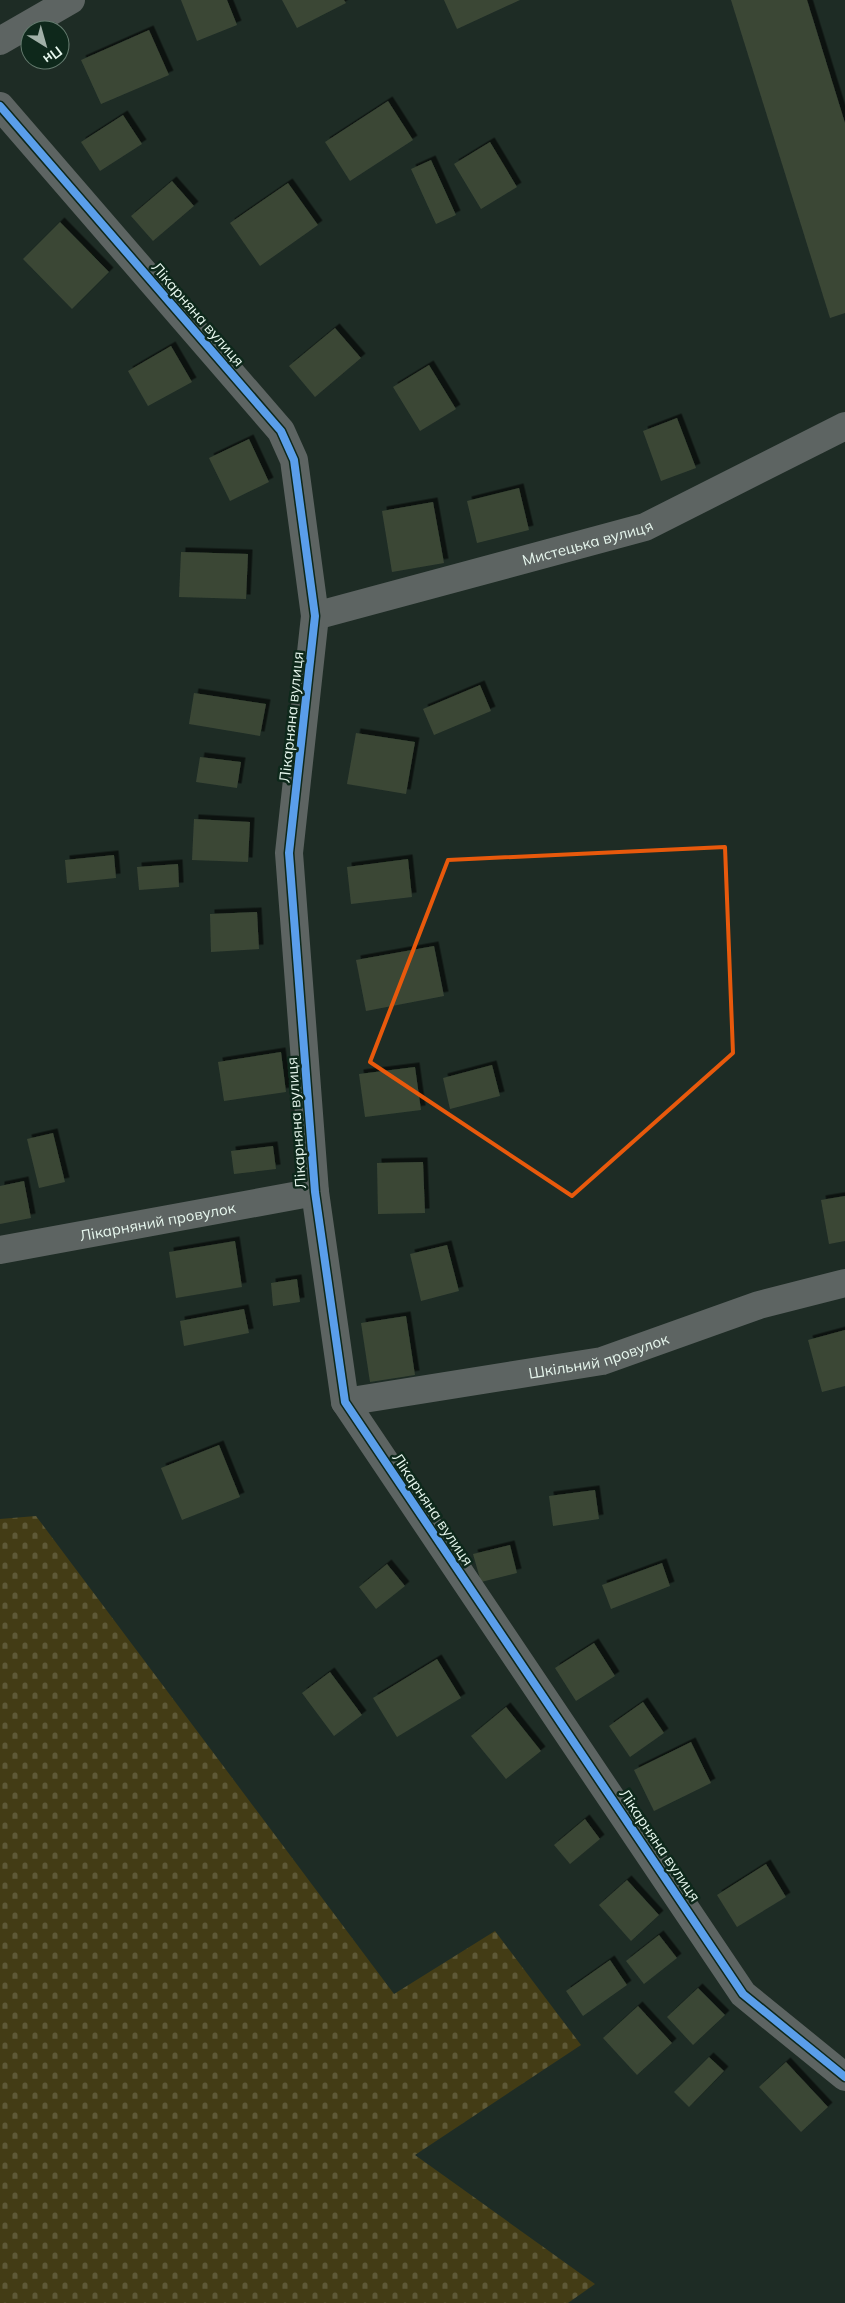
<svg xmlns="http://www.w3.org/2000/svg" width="845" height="2303" viewBox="0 0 845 2303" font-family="Mulish,sans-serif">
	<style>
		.cemetery { fill: url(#cemetery-stones) }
		.building { fill: #3b4736; filter: url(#shadow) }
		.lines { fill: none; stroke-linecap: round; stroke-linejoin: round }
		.minor { stroke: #5d6462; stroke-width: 28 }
		.cycleway-casing { stroke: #0e281b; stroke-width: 11 }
		.cycleway { stroke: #5a9eea; stroke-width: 8 }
		.marked { fill: none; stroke: #e8590c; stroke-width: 4; stroke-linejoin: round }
		.labels { text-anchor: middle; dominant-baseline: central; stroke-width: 5; stroke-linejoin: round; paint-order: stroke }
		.street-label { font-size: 15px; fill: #e7f7ee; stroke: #0e281b }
	</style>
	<defs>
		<pattern id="cemetery-stones" width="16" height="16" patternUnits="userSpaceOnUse" patternTransform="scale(1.25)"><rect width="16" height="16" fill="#433c15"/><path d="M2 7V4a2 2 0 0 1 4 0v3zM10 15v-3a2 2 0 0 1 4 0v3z" fill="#5e5937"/></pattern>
		<filter id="shadow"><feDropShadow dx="4.5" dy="-4.5" stdDeviation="0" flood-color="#0009"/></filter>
	</defs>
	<rect width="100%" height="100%" fill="#1e2c25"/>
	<!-- cemetery -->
	<path class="cemetery" d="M36,1516L394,1994L495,1931L581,2045L415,2155L595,2284L568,2303H0V1519Z"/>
	<!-- building -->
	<g class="building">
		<path d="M181,0H227L237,25L197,41Z"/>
		<path d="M282,0H344L346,3L297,28Z"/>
		<path d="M444,0H520L457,29Z"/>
		<path d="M731,0H807L845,123V313L830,318Z"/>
		<path d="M149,30L169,75L101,104L81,60Z"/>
		<path d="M388,101L413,140L350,181L325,142Z"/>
		<path d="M123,115L142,144L100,171L81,142Z"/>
		<path d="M490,142L517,187L481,209L454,164Z"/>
		<path d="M431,160L456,215L436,224L411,169Z"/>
		<path d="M172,181L194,206L153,241L131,216Z"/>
		<path d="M288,183L318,225L260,266L230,223Z"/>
		<path d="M60,222L109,272L72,309L23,259Z"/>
		<path d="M335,328L361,358L315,397L289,366Z"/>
		<path d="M171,346L192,382L148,406L128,371Z"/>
		<path d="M429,365L456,409L420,431L393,387Z"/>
		<path d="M677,418L696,468L661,481L643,431Z"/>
		<path d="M249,439L269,482L230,501L209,458Z"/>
		<path d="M519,488L529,530L477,543L467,501Z"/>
		<path d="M433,502L444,563L392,572L382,511Z"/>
		<path d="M181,552L248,554L246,599L179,597Z"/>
		<path d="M480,685L491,711L434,735L423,709Z"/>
		<path d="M194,693L266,704L260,736L189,724Z"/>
		<path d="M356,733L415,742L406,794L347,784Z"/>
		<path d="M200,757L241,762L237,788L196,782Z"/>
		<path d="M194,819L250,822L248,862L192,860Z"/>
		<path d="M114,855L116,878L67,883L65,860Z"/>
		<path d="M408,859L412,897L351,904L347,867Z"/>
		<path d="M178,864L179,887L139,890L137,867Z"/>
		<path d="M257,912L259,949L211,952L210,914Z"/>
		<path d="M434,946L444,996L366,1011L356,960Z"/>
		<path d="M281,1052L286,1092L224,1101L218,1062Z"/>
		<path d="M492,1065L500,1096L450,1109L443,1078Z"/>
		<path d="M415,1067L421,1110L365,1117L359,1074Z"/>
		<path d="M53,1133L65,1182L39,1188L27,1139Z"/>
		<path d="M273,1146L276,1169L234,1174L231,1151Z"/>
		<path d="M423,1162L425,1213L378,1214L377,1163Z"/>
		<path d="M24,1181L31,1218L0,1224V1186Z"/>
		<path d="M845,1196V1241L829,1244L821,1200Z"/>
		<path d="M235,1241L242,1287L176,1298L169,1252Z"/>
		<path d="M447,1245L459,1291L421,1301L410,1254Z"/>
		<path d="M297,1279L300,1302L273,1306L271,1283Z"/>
		<path d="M244,1309L249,1333L184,1346L180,1321Z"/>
		<path d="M406,1316L415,1375L370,1382L361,1323Z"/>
		<path d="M845,1330V1386L822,1392L808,1340Z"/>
		<path d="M219,1445L240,1497L182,1520L161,1468Z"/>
		<path d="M595,1490L599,1519L553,1526L549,1496Z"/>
		<path d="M510,1545L517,1573L481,1582L473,1554Z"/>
		<path d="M662,1563L670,1586L611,1609L602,1585Z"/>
		<path d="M387,1564L405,1586L376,1609L359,1587Z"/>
		<path d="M594,1643L615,1676L576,1701L555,1668Z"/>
		<path d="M437,1659L461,1698L397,1737L373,1698Z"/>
		<path d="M330,1672L362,1715L334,1736L302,1693Z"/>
		<path d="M643,1702L664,1733L630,1757L609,1726Z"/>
		<path d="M506,1707L541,1751L506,1779L471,1736Z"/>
		<path d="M691,1742L711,1783L654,1811L634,1770Z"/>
		<path d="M585,1819L600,1839L570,1864L554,1845Z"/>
		<path d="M766,1864L786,1897L737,1927L717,1895Z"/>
		<path d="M627,1880L659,1915L631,1941L599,1905Z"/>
		<path d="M659,1935L677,1958L644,1984L626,1961Z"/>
		<path d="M610,1960L627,1985L583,2016L566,1991Z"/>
		<path d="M698,1988L725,2015L693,2045L667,2017Z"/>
		<path d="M638,2006L672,2043L637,2075L603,2038Z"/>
		<path d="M709,2057L724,2071L689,2107L674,2092Z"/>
		<path d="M786,2062L828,2107L801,2132L759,2087Z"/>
	</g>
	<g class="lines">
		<!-- minor -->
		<g class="minor">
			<path d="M0,41L71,0"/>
			<path d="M0,106L281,431L294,460L315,616L289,853L315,1192L345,1402L743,1994L845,2077"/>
			<path id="s1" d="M315,616L645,527L845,426"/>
			<path id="s2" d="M0,1250L315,1192"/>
			<path id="s3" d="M345,1402L602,1361L759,1305L845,1283"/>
		</g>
		<defs>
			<path id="cycleway" d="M0,106L281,431L294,460L315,616L289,853L315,1192L345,1402L743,1994L845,2077"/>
		</defs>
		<!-- cycleway casing -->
		<use href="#cycleway" class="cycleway-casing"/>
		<!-- cycleway -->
		<use href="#cycleway" class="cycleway"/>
	</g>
	<!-- marked area -->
	<path class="marked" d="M725,847L733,1053L572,1196L370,1062L448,860Z"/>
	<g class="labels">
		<!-- street labels -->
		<g class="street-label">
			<text transform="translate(198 314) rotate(49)">Лікарняна вулиця</text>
			<text stroke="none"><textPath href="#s1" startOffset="282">Мистецька вулиця</textPath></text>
			<text transform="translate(291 717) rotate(-84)">Лікарняна вулиця</text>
			<text transform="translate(296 1123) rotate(-94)">Лікарняна вулиця</text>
			<text stroke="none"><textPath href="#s2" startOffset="160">Лікарняний провулок</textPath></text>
			<text stroke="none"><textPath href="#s3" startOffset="258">Шкільний провулок</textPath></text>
			<text transform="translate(433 1509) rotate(56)">Лікарняна вулиця</text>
			<text transform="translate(660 1845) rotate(56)">Лікарняна вулиця</text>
		</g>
	</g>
	<!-- north arrow -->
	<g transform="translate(45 45) rotate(143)"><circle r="24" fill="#0e281b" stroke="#657b6f"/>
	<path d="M0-4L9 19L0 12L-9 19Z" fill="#a1b0a8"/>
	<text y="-8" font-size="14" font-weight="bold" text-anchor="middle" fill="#e7f7ee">Пн</text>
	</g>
</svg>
